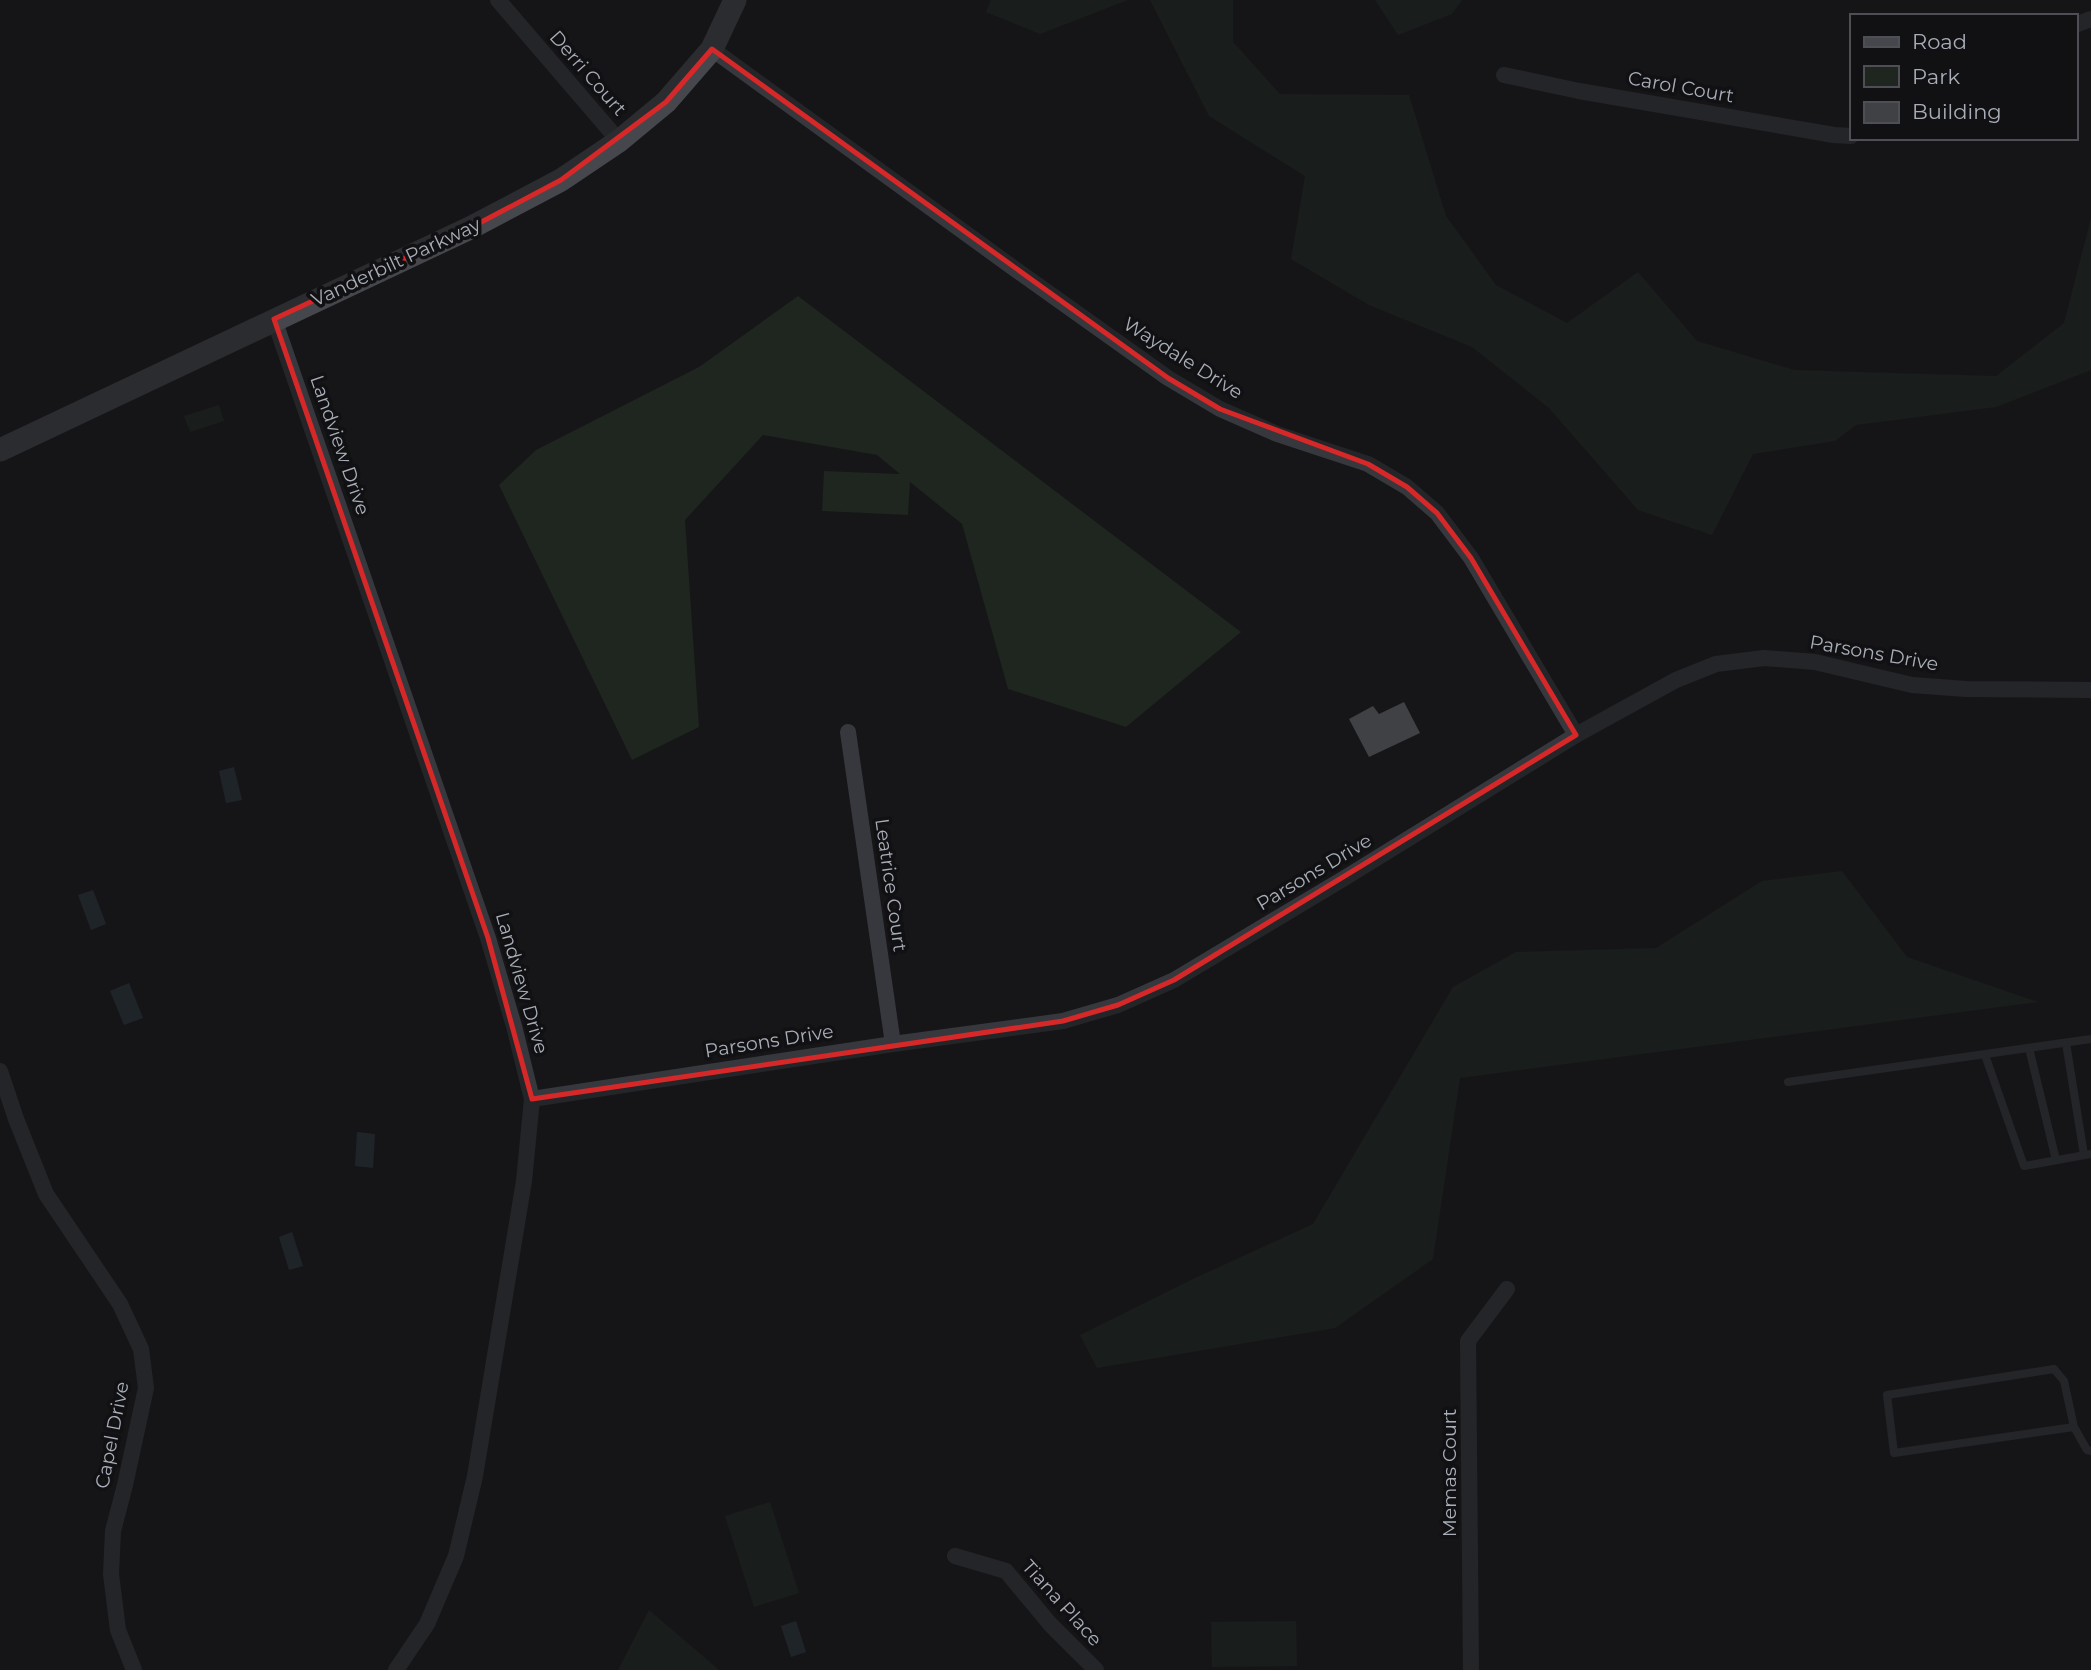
<svg xmlns="http://www.w3.org/2000/svg" width="2091" height="1670" viewBox="0 0 2091 1670" font-family="Montserrat,sans-serif">
	<style>
		.green { fill: #1e261f }
		.water { fill: #2c353c }
		.building { fill: #404145 }
		.lines { fill: none; stroke-linecap: round; stroke-linejoin: round }
		.lane { stroke: #37383d; stroke-width: 8 }
		.street { stroke: #37383d; stroke-width: 16 }
		.secondary { stroke: #45474d; stroke-width: 23 }
		.marked { fill: none; stroke: #d62828; stroke-width: 5; stroke-linejoin: round }
		.labels { text-anchor: middle; dominant-baseline: central; stroke-width: 7; stroke-linejoin: round; paint-order: stroke }
		.street-label { font-size: 19px; fill: #a8adb8; stroke: #111113 }
	</style>
	<rect width="100%" height="100%" fill="#161618"/>
	<!-- green -->
	<g class="green">
		<path d="M991,0H1128L1040,34L986,12Z"/>
		<path d="M1150,0H1233V42L1280,94L1409,95L1446,216L1496,285L1567,323L1638,272L1697,341L1794,370L1996,376L2064,323L2091,218V370L1996,407L1856,425L1835,441L1753,454L1712,535L1638,510L1549,408L1472,347L1369,305L1291,259L1305,176L1209,116Z"/>
		<path d="M1375,0H1462L1452,14L1398,35Z"/>
		<path d="M798,296L1241,632L1126,727L1008,689L962,524L910,482L908,515L822,511L824,471L900,474L877,455L763,435L685,520L699,727L632,760L499,485L536,450L699,367Z"/>
		<path d="M219,405L224,421L190,432L184,416Z"/>
		<path d="M1842,871L1907,957L2038,1002L1460,1078L1433,1259L1335,1328L1097,1368L1080,1335L1193,1279L1313,1224L1453,987L1516,952L1656,948L1762,881Z"/>
		<path d="M770,1502L799,1593L754,1607L725,1516Z"/>
		<path d="M649,1610L719,1670H618Z"/>
		<path d="M1296,1621L1297,1666L1212,1667L1211,1622Z"/>
	</g>
	<!-- water -->
	<g class="water">
		<path d="M234,767L242,800L226,803L219,771Z"/>
		<path d="M93,890L106,924L91,930L78,895Z"/>
		<path d="M129,983L143,1018L124,1025L110,991Z"/>
		<path d="M357,1132L375,1134L373,1168L355,1166Z"/>
		<path d="M292,1232L303,1266L289,1270L279,1237Z"/>
		<path d="M796,1621L806,1652L791,1657L781,1626Z"/>
	</g>
	<!-- building -->
	<path class="building" d="M1404,702L1420,733L1369,757L1349,719L1373,706L1379,714Z"/>
	<g class="lines">
		<!-- lane -->
		<g class="lane">
			<path d="M2066,1043L2084,1155"/>
			<path d="M2029,1048L2056,1160"/>
			<path d="M1985,1055L2024,1166L2091,1154"/>
			<path d="M1788,1082L2091,1039"/>
			<path d="M2074,1427L1894,1453L1887,1395L2054,1369L2064,1381L2074,1427L2087,1450L2091,1451"/>
		</g>
		<!-- street -->
		<g class="street">
			<path d="M498,0L619,141"/>
			<path d="M2075,25L2091,19"/>
			<path d="M712,49L1008,264L1168,378L1220,409L1277,434L1368,464L1407,487L1437,513L1471,558L1576,735"/>
			<path d="M1504,75L1579,91L1834,135L1851,136"/>
			<path d="M274,319L488,938L514,1026L532,1099L524,1181L475,1476L456,1556L427,1624L396,1670"/>
			<path d="M848,732L893,1044"/>
			<path d="M0,1071L16,1119L46,1194L120,1304L141,1349L146,1388L125,1485L113,1531L111,1574L118,1630L134,1670"/>
			<path d="M532,1099L893,1044L1063,1021L1118,1005L1174,980L1343,879L1576,735L1676,680L1716,664L1764,658L1815,662L1912,685L1966,689L2091,690"/>
			<path d="M955,1556L1006,1571L1050,1624L1096,1670"/>
			<path d="M1471,1670L1468,1341L1507,1289"/>
		</g>
		<!-- secondary -->
		<path class="secondary" d="M0,450L470,228L561,180L619,141L666,102L712,49L735,0"/>
	</g>
	<!-- marked area -->
	<path d="M0 0H2091V1670H0ZM712,49L1168,378L1220,409L1368,464L1407,487L1437,513L1471,558L1576,735L1174,980L1118,1005L1063,1021L532,1099L488,938L274,319L470,228L561,180L666,102Z" fill="#161618" fill-opacity=".55" fill-rule="evenodd"/>
	<path class="marked" d="M712,49L1168,378L1220,409L1368,464L1407,487L1437,513L1471,558L1576,735L1174,980L1118,1005L1063,1021L532,1099L488,938L274,319L470,228L561,180L666,102Z"/>
	<g class="labels">
		<!-- street labels -->
		<g class="street-label">
			<text transform="translate(588 73) rotate(49)">Derri Court</text>
			<text transform="translate(1681 87) rotate(10)">Carol Court</text>
			<text transform="translate(396 262) rotate(-25)">Vanderbilt Parkway</text>
			<text transform="translate(1183 358) rotate(32)">Waydale Drive</text>
			<text transform="translate(340 445) rotate(71)">Landview Drive</text>
			<text transform="translate(1874 653) rotate(10)">Parsons Drive</text>
			<text transform="translate(1314 872) rotate(-31)">Parsons Drive</text>
			<text transform="translate(891 885) rotate(82)">Leatrice Court</text>
			<text transform="translate(522 983) rotate(74)">Landview Drive</text>
			<text transform="translate(769 1041) rotate(-9)">Parsons Drive</text>
			<text transform="translate(112 1435) rotate(-79)">Capel Drive</text>
			<text transform="translate(1449 1473) rotate(-90)">Memas Court</text>
			<text transform="translate(1062 1603) rotate(48)">Tiana Place</text>
		</g>
	</g>
	<!-- legend -->
	<rect x="1850" y="14" width="228" height="126" fill="#111113" stroke="#4d4f55" stroke-width="2"/>
	<rect x="1864" y="37" width="35" height="10" fill="#45474d" stroke="#4d4f55" stroke-width="2"/>
	<text x="1912" y="49" font-size="21" fill="#a8adb8">Road</text>
	<rect x="1864" y="66" width="35" height="21" fill="#1e261f" stroke="#4d4f55" stroke-width="2"/>
	<text x="1912" y="84" font-size="21" fill="#a8adb8">Park</text>
	<rect x="1864" y="102" width="35" height="21" fill="#404145" stroke="#4d4f55" stroke-width="2"/>
	<text x="1912" y="119" font-size="21" fill="#a8adb8">Building</text>
</svg>
